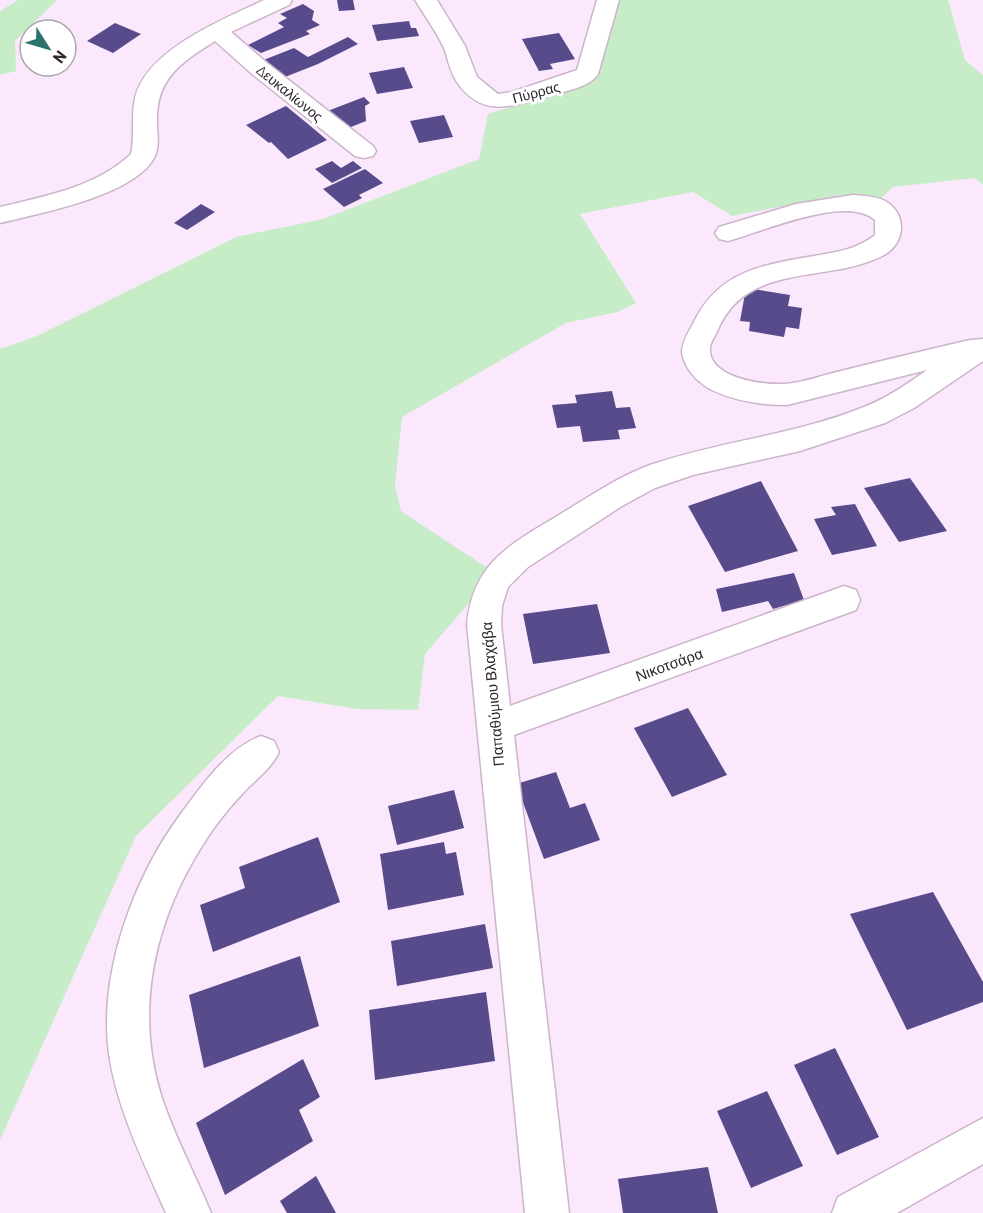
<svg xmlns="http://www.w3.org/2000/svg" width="983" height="1213" viewBox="0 0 983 1213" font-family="Barlow,sans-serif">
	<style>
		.green { fill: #c6edc8 }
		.building { fill: #574b8c }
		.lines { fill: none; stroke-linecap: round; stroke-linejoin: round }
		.minor-casing { stroke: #ccb4cc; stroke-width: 3 }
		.minor { fill: #fff; fill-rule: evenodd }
		.labels { text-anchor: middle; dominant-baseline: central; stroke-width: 6; stroke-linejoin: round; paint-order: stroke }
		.far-street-label { font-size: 14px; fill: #2e252e; stroke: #fff }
		.street-label { font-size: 15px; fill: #2e252e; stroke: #fff }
	</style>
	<rect width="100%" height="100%" fill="#fce8fc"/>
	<!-- green -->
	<g class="green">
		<path d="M18,0H57L15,41L16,71L0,75V11Z"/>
		<path d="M615,0H948L965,60L983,75V185L975,178L893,187L880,199L841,195L732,216L693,192L580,214L636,303L618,312L566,323L402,417L395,485L401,511L495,573L425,654L418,710L357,709L278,696L136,836L0,1140V349L37,336L236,237L323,219L479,159L488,114L594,82Z"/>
	</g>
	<!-- building -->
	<g class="building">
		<path d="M337,0H353L355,10L339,11Z"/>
		<path d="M303,4L314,11L312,20L320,25L306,31L310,34L261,53L248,45L284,27L278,23L287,18L280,14Z"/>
		<path d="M409,21L411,28H416L419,36L377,41L372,25Z"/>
		<path d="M115,23L141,34L113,53L87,41Z"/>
		<path d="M559,33L575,59L550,64L553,69L539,71L522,39Z"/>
		<path d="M348,37L358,44L318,64L280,79L261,61L294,48L308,57Z"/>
		<path d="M404,67L413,88L377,94L369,73Z"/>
		<path d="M364,97L370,103L365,106L366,121L346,129L325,112Z"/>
		<path d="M286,106L308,124L327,140L288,159L271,142L269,143L246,125Z"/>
		<path d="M444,115L453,137L419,143L410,121Z"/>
		<path d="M332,161L341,168L353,161L362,168L332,183L315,169Z"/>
		<path d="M365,169L383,183L359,195L362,198L344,207L323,189Z"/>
		<path d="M201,204L215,212L187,230L174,223Z"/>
		<path d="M746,288L790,295L788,306L802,308L799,329L786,327L784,337L749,331L750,322L740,321Z"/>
		<path d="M612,391L616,408L630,407L636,428L618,430L620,439L583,442L580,426L557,428L552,405L577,403L575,395Z"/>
		<path d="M910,478L947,531L899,542L864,488Z"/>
		<path d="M761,481L798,551L725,572L688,506Z"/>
		<path d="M855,504L877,546L832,555L814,519L836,515L831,507Z"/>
		<path d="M794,573L804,600L773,609L768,601L722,612L716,589Z"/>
		<path d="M597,604L610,653L533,664L523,614Z"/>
		<path d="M688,708L727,775L672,797L634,728Z"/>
		<path d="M556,772L570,808L585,803L600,840L544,859L516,784Z"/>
		<path d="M454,790L464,828L397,845L388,806Z"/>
		<path d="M318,837L340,902L213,952L200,905L245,888L239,867Z"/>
		<path d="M444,842L446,854L456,852L464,895L388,910L380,854Z"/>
		<path d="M933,892L983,982V1002L907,1030L850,914Z"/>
		<path d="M485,924L493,968L397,986L391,941Z"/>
		<path d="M300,956L319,1026L204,1068L189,995Z"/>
		<path d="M486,992L495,1061L375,1080L369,1010Z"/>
		<path d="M835,1048L879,1137L837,1155L794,1065Z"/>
		<path d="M303,1059L320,1097L299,1110L313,1141L225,1195L196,1123Z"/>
		<path d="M767,1091L803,1166L751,1188L717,1111Z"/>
		<path d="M708,1167L718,1213H623L618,1179Z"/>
		<path d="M316,1176L336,1213H287L280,1201Z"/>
	</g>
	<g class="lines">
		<defs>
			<g id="minor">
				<path d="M264,0H292L289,5L231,32L267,63L373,146L376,151L373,156L364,158L355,156L251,73L215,41C182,62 156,78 157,121C157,133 160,148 154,158C133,196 40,213 0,223V207C46,196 96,187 131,154C135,135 131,117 135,98C147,49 223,20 264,0Z"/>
				<path d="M415,0H437L465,46L477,77L498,94L512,92L577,70L597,0H619L598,74C589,88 564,91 548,96C514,106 482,119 457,82C450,72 448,59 444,48C436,31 425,16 415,0Z"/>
				<path d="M853,195C863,196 876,196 885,201C907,213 906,243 884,255C830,284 750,261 719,327C717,333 711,341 710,347C707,378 762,385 784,384C803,383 823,375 841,371C884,360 927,350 970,340L983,339V361L914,408L885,423L800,451L693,475L655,488L622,506L528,567L508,587L502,606L501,624L510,706L844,586L856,590L860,600L856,610L514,735L569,1213H525L467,624C473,565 507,546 554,518C586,499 615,478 650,465C720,441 795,435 864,407C887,398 907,384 927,370L787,405C761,405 735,401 712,390C697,382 684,368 682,352C682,341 691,328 696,318C724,266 772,264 825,254C843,251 860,247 875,235V220C846,194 762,232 728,241L719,239L715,233L719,227L796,204Z"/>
				<path d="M261,736L274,741L279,752C271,769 256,779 243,793C229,808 215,825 204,843C155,919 134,1008 161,1095C174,1136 195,1174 211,1213H166C144,1163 117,1109 109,1054C98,973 134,876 183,811C203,784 228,748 261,736Z"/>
				<path d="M983,1118V1164L897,1213H832L838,1197Z"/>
			</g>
		</defs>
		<!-- minor casing -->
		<use href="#minor" class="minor-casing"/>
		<!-- minor -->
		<use href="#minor" class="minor"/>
	</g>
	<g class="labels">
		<!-- far-street labels -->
		<g class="far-street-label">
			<text transform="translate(536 92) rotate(-15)">Πύρρας</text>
			<text transform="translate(290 93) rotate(39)">Δευκαλίωνος</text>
		</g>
		<!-- street labels -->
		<g class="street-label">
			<text transform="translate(669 664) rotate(-20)">Νικοτσάρα</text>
			<text transform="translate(492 694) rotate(-95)">Παπαθύμιου Βλαχάβα</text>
		</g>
	</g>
	<!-- north arrow -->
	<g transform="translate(48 48) rotate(127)"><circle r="28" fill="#ffffff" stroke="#aba8ab" stroke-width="1.5"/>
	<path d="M0-4.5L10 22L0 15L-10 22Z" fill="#2b746e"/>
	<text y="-9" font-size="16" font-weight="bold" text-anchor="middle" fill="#2e252e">N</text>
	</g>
</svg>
